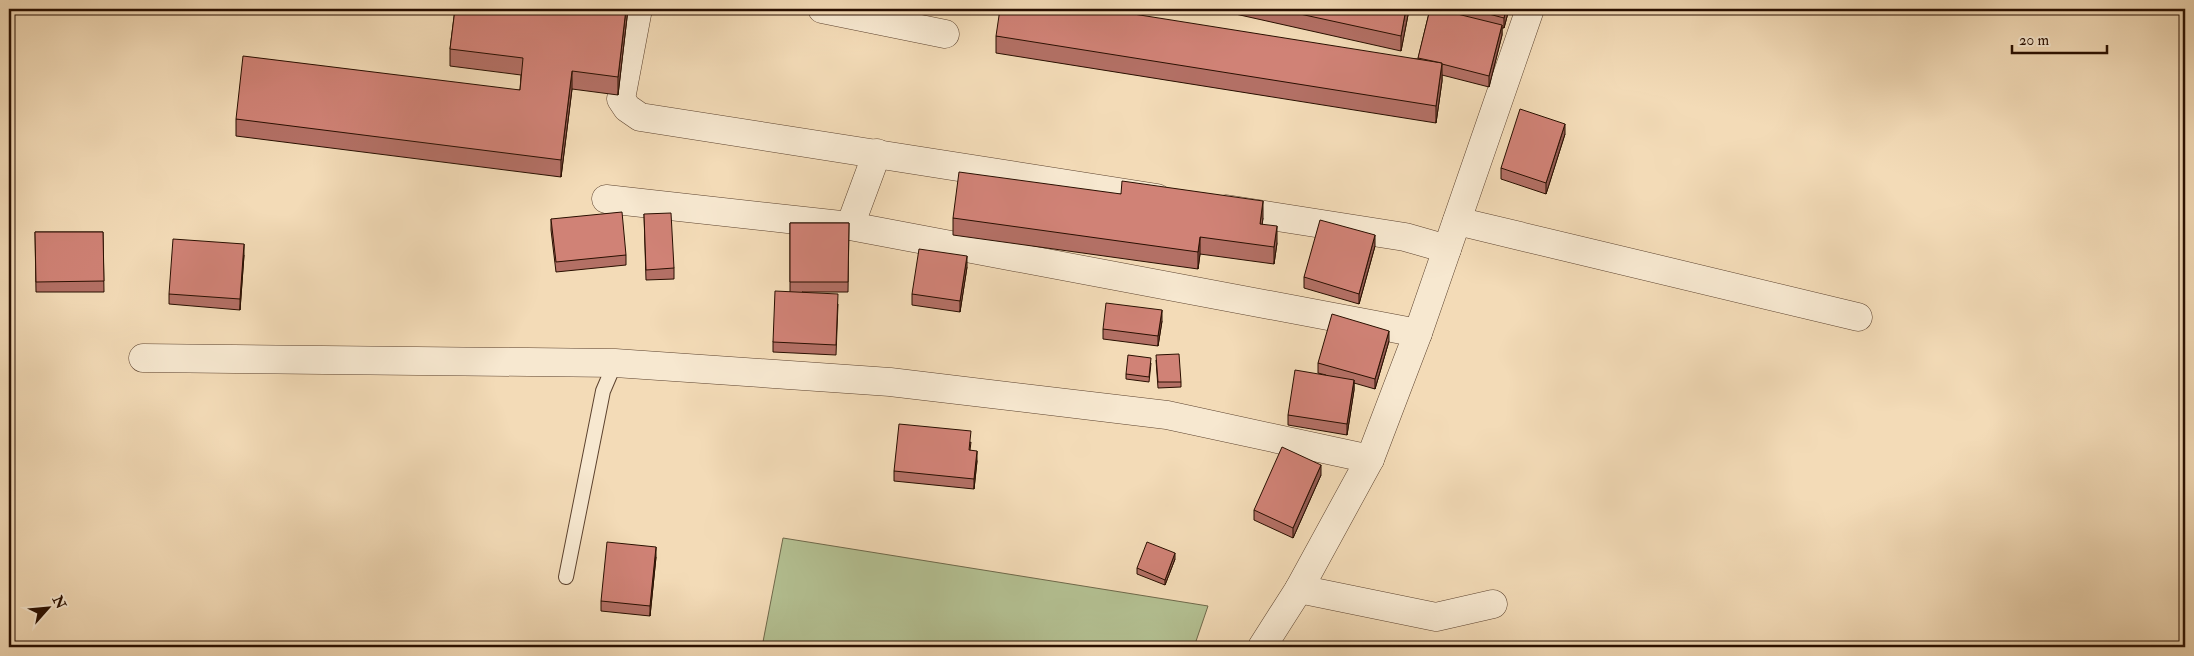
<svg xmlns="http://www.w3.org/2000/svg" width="2194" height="656" viewBox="0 0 2194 656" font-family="'IM FELL Double Pica',serif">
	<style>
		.green { fill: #b4c193; stroke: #6e684a }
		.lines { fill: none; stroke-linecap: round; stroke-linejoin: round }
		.service-casing { stroke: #5c422e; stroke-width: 16 }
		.minor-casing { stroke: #5c422e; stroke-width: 29 }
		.service { stroke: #f7e8d0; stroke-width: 14 }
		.minor { stroke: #f7e8d0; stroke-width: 28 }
		.wall { fill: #b37065; stroke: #290f00 }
		.shaded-wall { fill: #925b53; stroke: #290f00 }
		.building { fill: #d08276; stroke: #290f00 }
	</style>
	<rect width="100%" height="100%" fill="#f3dbb7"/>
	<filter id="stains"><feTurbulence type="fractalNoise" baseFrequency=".004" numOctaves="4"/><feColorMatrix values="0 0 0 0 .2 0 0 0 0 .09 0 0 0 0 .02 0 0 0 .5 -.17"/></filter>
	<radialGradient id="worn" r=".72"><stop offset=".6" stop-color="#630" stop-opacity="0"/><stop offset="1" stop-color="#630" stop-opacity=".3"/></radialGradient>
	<!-- green -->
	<path class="green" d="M783,538L1208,606L1194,647H762Z"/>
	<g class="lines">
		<defs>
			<path id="service" d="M566,577L603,391L615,363"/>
			<g id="minor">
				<path d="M638,9L621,99L627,108L640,117L1157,198"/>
				<path d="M822,9L945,34"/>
				<path d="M606,199L850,226L1418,333"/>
				<path d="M1226,209L1405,237L1447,249"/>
				<path d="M1457,221L1858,317"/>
				<path d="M850,226L877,153"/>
				<path d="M143,358L615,363L890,382L1167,415L1370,459"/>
				<path d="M1299,589L1436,617L1493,604"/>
				<path d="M1262,647L1299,589L1370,459L1418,333L1530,9"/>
			</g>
		</defs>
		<!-- service casing -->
		<use href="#service" class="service-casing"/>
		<!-- minor casing -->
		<use href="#minor" class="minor-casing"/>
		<!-- service -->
		<use href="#service" class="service"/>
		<!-- minor -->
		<use href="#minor" class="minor"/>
	</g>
	<!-- wall -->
	<g class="wall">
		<path d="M455,9H628L618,95L572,89L561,177L236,136V119L520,90L521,75L450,66V49Z"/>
		<path d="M1213,9H1408V15L1401,51Z"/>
		<path d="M1430,9H1509L1504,28H1502V35L1489,87L1442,75V81L1436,123L996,53V36L1418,59Z"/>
		<path d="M1565,134L1546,194L1501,179V168Z"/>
		<path d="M1121,194L1263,218L1262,224L1277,243L1274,264L1200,254L1198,269L953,235V218Z"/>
		<path d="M644,214L674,268V279L646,280Z"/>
		<path d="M551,219L626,255V265L556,272L551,230Z"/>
		<path d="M790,223H849L848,292H802L838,304L836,355L773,352V342L790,291Z"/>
		<path d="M35,232H103L104,292H36Z"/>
		<path d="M1375,246L1359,304L1304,288V277Z"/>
		<path d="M244,255L240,310L169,304V294Z"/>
		<path d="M967,267L960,312L912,305V294Z"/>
		<path d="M1162,321L1158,346L1103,339V329Z"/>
		<path d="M1389,341L1375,389L1354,383V390L1347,435L1288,425V415L1326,375L1318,373V363Z"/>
		<path d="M1156,360L1181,382V387L1158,388Z"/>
		<path d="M1151,363L1149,382L1126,379V374Z"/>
		<path d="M971,442L970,450L977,461L974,489L894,481V471Z"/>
		<path d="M1321,475L1293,538L1254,520V510Z"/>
		<path d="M656,557L650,616L601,611V601Z"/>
		<path d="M1175,559L1165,585L1137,574V568Z"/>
	</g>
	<!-- shaded-wall -->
	<g class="shaded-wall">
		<path d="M626,9H628L618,95V77Z"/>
		<path d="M1406,9H1408V15L1401,51V36Z"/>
		<path d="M1506,9H1509L1504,28V18Z"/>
		<path d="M1502,25V35L1489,87V76Z"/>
		<path d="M1442,63V81L1436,123V106Z"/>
		<path d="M572,71V89L561,177V160Z"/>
		<path d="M1565,124V134L1546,194V183Z"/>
		<path d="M1263,201V218L1260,241V224Z"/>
		<path d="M1277,226V243L1274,264V247Z"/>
		<path d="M1375,235V246L1359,304V294Z"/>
		<path d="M1200,237V254L1198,269V252Z"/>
		<path d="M244,244V255L240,310V299Z"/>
		<path d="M967,256V267L960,312V301Z"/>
		<path d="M1162,310V321L1158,346V336Z"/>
		<path d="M1389,331V341L1375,389V379Z"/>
		<path d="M1354,380V390L1347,435V424Z"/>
		<path d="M977,451V461L974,489V479Z"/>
		<path d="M1321,465V475L1293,538V528Z"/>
		<path d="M656,547V557L650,616V606Z"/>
		<path d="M1175,553V559L1165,585V580Z"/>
	</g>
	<!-- building -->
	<g class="building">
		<path d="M455,9H626L618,77L572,71L561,160L236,119L243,56L520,90L523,58L450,49Z"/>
		<path d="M1000,9H1102L1442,63L1436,106L996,36Z"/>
		<path d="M1277,9H1406L1401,36Z"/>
		<path d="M1430,9H1437L1502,25L1489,76L1442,64V63L1418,58Z"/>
		<path d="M1470,9H1506L1504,18Z"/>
		<path d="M1520,109L1565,124L1546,183L1501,168Z"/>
		<path d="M959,172L1121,194L1122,181L1263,201L1260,224L1277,226L1274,247L1200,237L1198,252L953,218Z"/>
		<path d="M622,212L626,255L556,262L551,219Z"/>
		<path d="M671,213L674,268L646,270L644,214Z"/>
		<path d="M1320,220L1375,235L1359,294L1304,277Z"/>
		<path d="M790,223H849L848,282H790Z"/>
		<path d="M35,232H103L104,281L36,282Z"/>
		<path d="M173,239L244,244L240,299L169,294Z"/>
		<path d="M919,249L967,256L960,301L912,294Z"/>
		<path d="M775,291L838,294L836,345L773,342Z"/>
		<path d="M1106,303L1162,310L1158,336L1103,329Z"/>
		<path d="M1332,314L1389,331L1375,379L1318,363Z"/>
		<path d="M1179,354L1181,382H1158L1156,355Z"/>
		<path d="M1128,355L1151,358L1149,377L1126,374Z"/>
		<path d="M1295,370L1354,380L1347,424L1288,415Z"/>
		<path d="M899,424L971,431L969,450L977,451L974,479L894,471Z"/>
		<path d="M1282,447L1321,465L1293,528L1254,510Z"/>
		<path d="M607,542L656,547L650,606L601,601Z"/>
		<path d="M1147,542L1175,553L1165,580L1137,568Z"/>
	</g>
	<!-- margin -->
	<rect width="2194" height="656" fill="none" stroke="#f3dbb7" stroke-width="30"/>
	<rect x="10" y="10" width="2174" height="636" fill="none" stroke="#290f00" stroke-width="2.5"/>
	<rect x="15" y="15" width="2164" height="626" fill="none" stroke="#290f00"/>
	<!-- north arrow -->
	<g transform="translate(48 608) rotate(63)" stroke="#f7e8d0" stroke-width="4" paint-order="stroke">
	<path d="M0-4L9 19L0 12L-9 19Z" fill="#290f00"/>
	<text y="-8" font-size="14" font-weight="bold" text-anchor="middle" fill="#290f00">N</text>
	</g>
	<!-- scale -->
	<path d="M2012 45v8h95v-8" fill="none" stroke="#290f00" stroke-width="2.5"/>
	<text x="2019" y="45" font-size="15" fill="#290f00" stroke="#f7e8d0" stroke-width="4" paint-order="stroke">20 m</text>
	<rect width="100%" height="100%" filter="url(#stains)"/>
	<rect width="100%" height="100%" fill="url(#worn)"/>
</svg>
